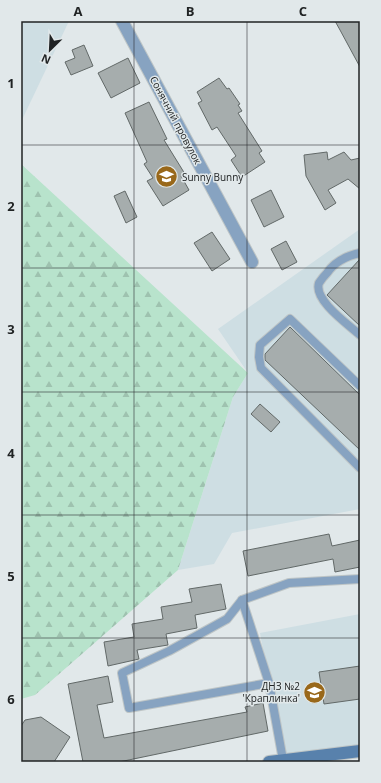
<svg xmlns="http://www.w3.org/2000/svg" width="381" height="783" viewBox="0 0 381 783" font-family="'Open Sans',sans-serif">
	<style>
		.built { fill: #cedee3 }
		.forest { fill: url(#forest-firs) }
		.building { fill: #a6adad; stroke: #626968 }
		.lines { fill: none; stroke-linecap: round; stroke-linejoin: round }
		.lane-casing { stroke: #bec5c6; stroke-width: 10 }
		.street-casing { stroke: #bec5c6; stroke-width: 14 }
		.secondary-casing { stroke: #bec5c6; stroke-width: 14 }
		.lane { stroke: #87a3c1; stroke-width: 8 }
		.street { stroke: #87a3c1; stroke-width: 12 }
		.secondary { stroke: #5881ac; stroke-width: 12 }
		.grid { fill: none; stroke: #202324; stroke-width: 1; stroke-opacity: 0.55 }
		.labels { text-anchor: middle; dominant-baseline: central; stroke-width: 3; stroke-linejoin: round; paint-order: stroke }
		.street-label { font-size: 10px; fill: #202324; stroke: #e1e8ea }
		.poi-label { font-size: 10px; fill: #202324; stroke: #e1e8ea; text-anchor: start }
		.neatline { fill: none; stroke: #202324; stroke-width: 1.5 }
		.grid-label { font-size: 13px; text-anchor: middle; font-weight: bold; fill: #202324 }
	</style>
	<defs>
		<pattern id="forest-firs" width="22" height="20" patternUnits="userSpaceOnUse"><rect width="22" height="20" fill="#b8e3cc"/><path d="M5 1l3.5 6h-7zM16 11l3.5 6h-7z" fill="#9ec2af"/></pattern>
	</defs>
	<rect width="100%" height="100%" fill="#e1e8ea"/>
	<!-- built -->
	<g class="built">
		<path d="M21,21H69L21,122Z"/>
		<path d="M360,229V509L232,533L214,564L178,570L233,397L248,373L218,329Z"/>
		<path d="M360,614V751L283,760L260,633Z"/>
	</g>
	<!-- forest -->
	<path class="forest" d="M21,164L248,373L233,397L178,570L35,695L21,699Z"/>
	<!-- building -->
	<g class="building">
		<path d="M335,21H360V67L340,30Z"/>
		<path d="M84,45L93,66L71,75L65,62L75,58L72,50Z"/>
		<path d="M128,58L140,83L111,98L98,73Z"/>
		<path d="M219,78L227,89L229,88L240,104L238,105L242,111L238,113L262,151L259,153L265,162L242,177L231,160L236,156L217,127L212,130L198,103L202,101L197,92Z"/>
		<path d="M149,102L167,139L164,140L185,174L181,176L189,190L163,206L147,181L153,178L144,164L147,162L125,113Z"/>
		<path d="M327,152L328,160L344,152L351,160L360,158V189L348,179L328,190L336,203L325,210L306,176L304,155Z"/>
		<path d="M271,190L284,217L264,227L251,200Z"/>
		<path d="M125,191L137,217L126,223L114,196Z"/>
		<path d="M212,232L230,259L212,271L194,243Z"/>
		<path d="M286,241L297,262L282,270L271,249Z"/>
		<path d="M360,259V326L327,295Z"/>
		<path d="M290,327L360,395V450L265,360V354Z"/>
		<path d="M260,404L280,422L271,432L251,414Z"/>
		<path d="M329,534L332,546L360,540V567L335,572L333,559L248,576L243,551Z"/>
		<path d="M221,584L226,609L195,615L197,628L166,634L168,645L137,650L139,659L108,666L104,642L134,637L132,624L163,619L161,607L192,602L189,589Z"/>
		<path d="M360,666V699L324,704L319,672Z"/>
		<path d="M108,676L113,702L97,705L104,738L247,712L245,707L263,703L268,731L119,762H83L68,684Z"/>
		<path d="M41,717L70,737L54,762H21V726L25,720Z"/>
	</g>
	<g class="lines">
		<defs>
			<g id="lane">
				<path d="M360,253C346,256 335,261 327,273C324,276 321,280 319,283C313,300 349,325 360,335"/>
				<path d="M360,386L290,319L260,345L259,357L261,368L360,468"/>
				<path d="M242,600L269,683"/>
				<path d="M283,760L269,683L129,708L122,673L169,651L227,619L242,600L289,583L360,579"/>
			</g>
			<path id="street" d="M122,21L252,262"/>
			<path id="secondary" d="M269,762L360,751"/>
		</defs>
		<!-- lane casing -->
		<use href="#lane" class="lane-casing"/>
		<!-- street casing -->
		<use href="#street" class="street-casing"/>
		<!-- secondary casing -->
		<use href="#secondary" class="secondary-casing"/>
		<!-- lane -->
		<use href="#lane" class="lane"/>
		<!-- street -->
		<use href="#street" class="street"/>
		<!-- secondary -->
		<use href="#secondary" class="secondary"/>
	</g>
	<!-- grid -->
	<path class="grid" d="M134,21V762M247,21V762M21,145H360M21,268H360M21,392H360M21,515H360M21,638H360"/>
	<!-- icons -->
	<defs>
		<symbol id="school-disc" viewBox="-11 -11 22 22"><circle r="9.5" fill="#99681a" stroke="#e1e8ea"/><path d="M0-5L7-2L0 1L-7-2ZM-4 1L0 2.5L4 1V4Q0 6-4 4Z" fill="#fff"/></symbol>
	</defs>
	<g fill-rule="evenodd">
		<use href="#school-disc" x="154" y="164" width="25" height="25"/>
		<use href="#school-disc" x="302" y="680" width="25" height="25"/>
	</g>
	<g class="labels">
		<!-- street labels -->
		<g class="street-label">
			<text transform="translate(176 120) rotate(62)">Сонячний провулок</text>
		</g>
		<!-- poi labels -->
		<g class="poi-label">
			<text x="182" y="177">Sunny Bunny</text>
			<text x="300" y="686" text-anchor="end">ДНЗ №2<tspan x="300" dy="12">'Краплинка'</tspan></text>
		</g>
	</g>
	<!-- border -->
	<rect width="381" height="783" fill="none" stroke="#e1e8ea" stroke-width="44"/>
	<!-- north arrow -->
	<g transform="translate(50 50) rotate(204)" stroke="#e1e8ea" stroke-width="3" paint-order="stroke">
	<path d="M0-3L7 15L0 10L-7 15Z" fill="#202324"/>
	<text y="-6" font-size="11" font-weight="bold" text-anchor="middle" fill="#202324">N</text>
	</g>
	<rect x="22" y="22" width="337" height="739" class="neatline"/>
	<g class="grid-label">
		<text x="78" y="16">A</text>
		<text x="190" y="16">B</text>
		<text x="303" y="16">C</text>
		<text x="11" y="88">1</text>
		<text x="11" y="211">2</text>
		<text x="11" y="334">3</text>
		<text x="11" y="458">4</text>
		<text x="11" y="581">5</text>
		<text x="11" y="704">6</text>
	</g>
</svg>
